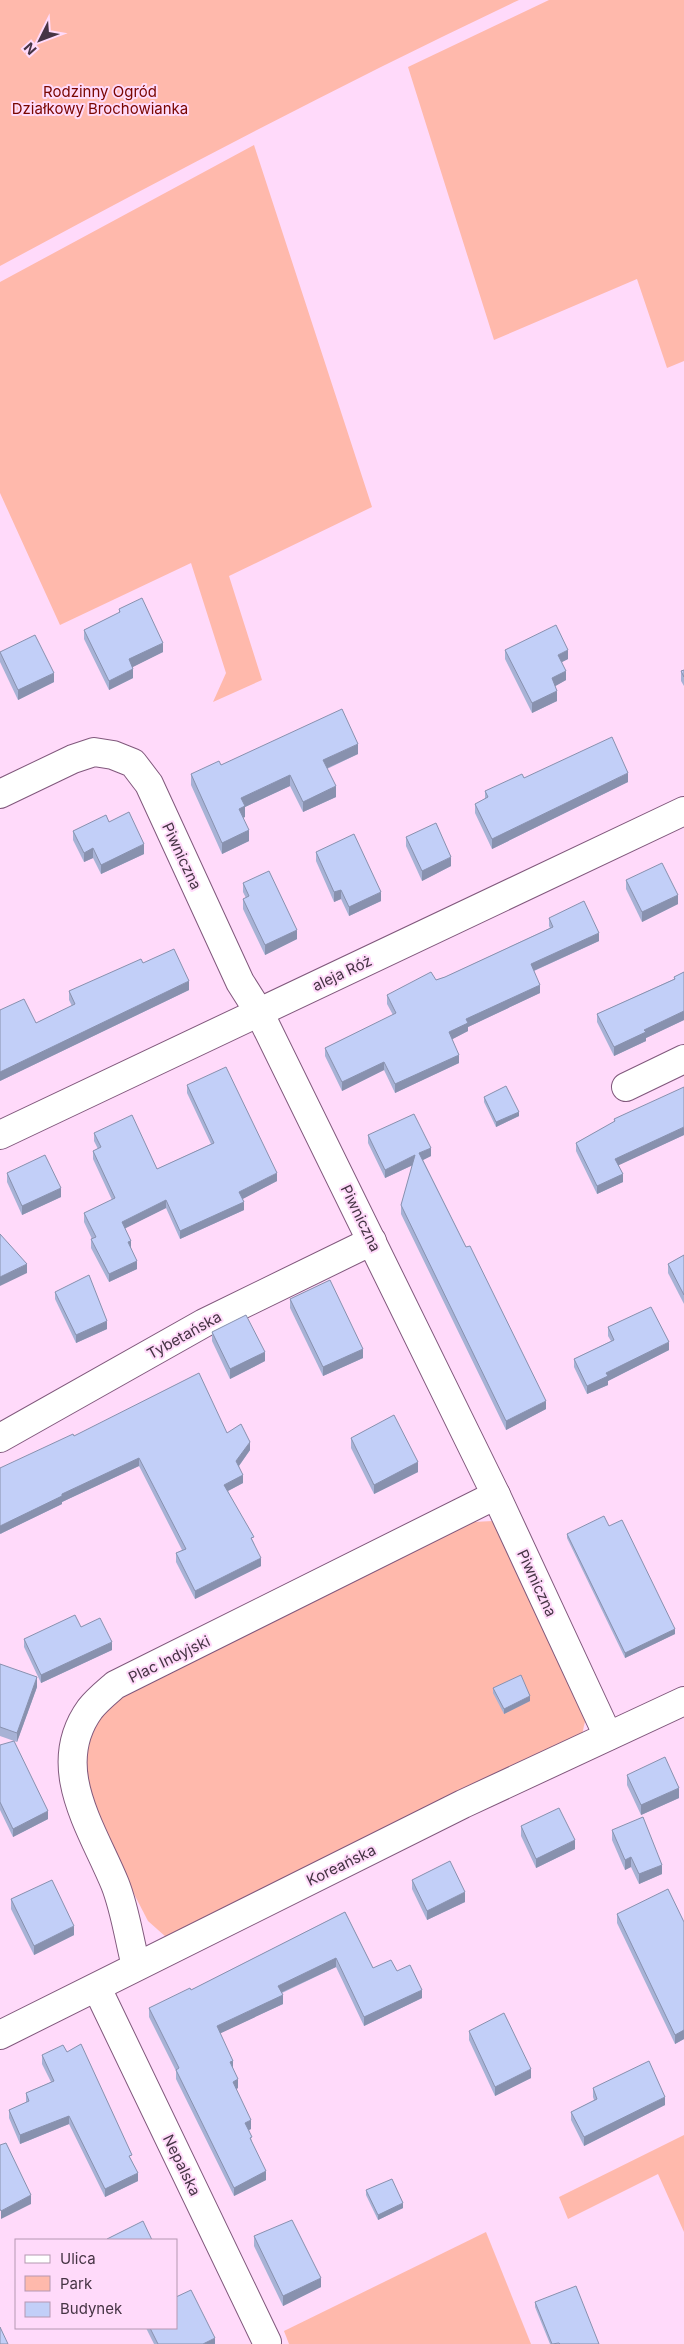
<svg xmlns="http://www.w3.org/2000/svg" width="684" height="2344" viewBox="0 0 684 2344" font-family="Inter,sans-serif">
	<style>
		.green { fill: #ffb9ac }
		.lines { fill: none; stroke-linecap: round; stroke-linejoin: round }
		.minor-casing { stroke: #80587c; stroke-width: 30 }
		.tertiary-casing { stroke: #80587c; stroke-width: 30 }
		.minor { stroke: #fff; stroke-width: 28 }
		.tertiary { stroke: #fff; stroke-width: 28 }
		.wall { fill: #a7b2d5 }
		.shaded-wall { fill: #8891ae }
		.building { fill: #c2cff8; stroke: #8891ae }
		.labels { text-anchor: middle; dominant-baseline: central; stroke-width: 4; stroke-linejoin: round; paint-order: stroke }
		.park-label { font-size: 15px; fill: #790600; stroke: #ffdafa }
		.street-label { font-size: 15px; fill: #463444; stroke: #ffdafa }
	</style>
	<rect width="100%" height="100%" fill="#ffdafa"/>
	<!-- green -->
	<g class="green">
		<path d="M0,0H519C343,83 171,174 0,266Z"/>
		<path d="M549,0H684V361L667,368L637,279L494,340L408,67Z"/>
		<path d="M254,145L372,507L229,576L262,680L213,702L226,673L191,563L60,625L0,493V282Z"/>
		<path d="M493,1521L586,1717L582,1735L166,1937L148,1921L118,1863L83,1783L87,1748L102,1711L130,1690L473,1522Z"/>
		<path d="M684,2135V2232L658,2174L568,2219L559,2197Z"/>
		<path d="M486,2232L531,2344H289L284,2331Z"/>
	</g>
	<g class="lines">
		<defs>
			<g id="minor">
				<path d="M0,794L73,759L94,752L113,755L133,763L149,784L240,982L259,1012L496,1495L608,1736"/>
				<path d="M626,1087L684,1059"/>
				<path d="M0,1135L684,811"/>
				<path d="M0,1438L204,1323L372,1241"/>
				<path d="M136,1966C129,1939 125,1909 115,1884C92,1828 48,1767 90,1709C97,1700 107,1692 115,1685L496,1495"/>
				<path d="M97,1988L267,2342"/>
			</g>
			<path id="tertiary" d="M0,2035L463,1804L684,1701"/>
		</defs>
		<!-- minor casing -->
		<use href="#minor" class="minor-casing"/>
		<!-- tertiary casing -->
		<use href="#tertiary" class="tertiary-casing"/>
		<!-- minor -->
		<use href="#minor" class="minor"/>
		<!-- tertiary -->
		<use href="#tertiary" class="tertiary"/>
	</g>
	<!-- wall -->
	<g class="wall">
		<path d="M119,609L163,652L132,667L133,678L109,690L84,639V630L119,613Z"/>
		<path d="M505,650L568,659L562,662L566,680L555,686L557,701L532,713L505,659Z"/>
		<path d="M0,652L54,682L18,700L0,662Z"/>
		<path d="M684,670V686L681,681V671Z"/>
		<path d="M358,754L327,769L336,797L303,812L290,786L245,807V817L243,818L249,841L222,854L191,785V774L221,765Z"/>
		<path d="M524,778L628,782L492,849L475,813V804L485,799V791Z"/>
		<path d="M109,822L144,854L101,874L93,858L84,862L73,840V831Z"/>
		<path d="M406,837L451,866L422,881L406,846Z"/>
		<path d="M316,852L381,901L349,916L341,899L334,902L316,861Z"/>
		<path d="M626,880L678,904L642,922L626,889Z"/>
		<path d="M243,883L297,939L265,955L243,909V899L246,898L243,892Z"/>
		<path d="M549,918L599,941L534,971L540,993L468,1027V1031L452,1039L459,1063L395,1093L384,1070L342,1091L325,1056V1048L393,1015L387,1004V995L445,977L550,928L549,926Z"/>
		<path d="M143,963L189,990L0,1081V1010L36,1023L72,1006L69,1000V991Z"/>
		<path d="M684,972V1020L646,1038V1041L614,1056L597,1022V1014L674,979V977Z"/>
		<path d="M187,1085L277,1181L242,1199L244,1210L180,1239L166,1208L125,1228L137,1269L109,1282L91,1248V1239H92L84,1222V1213L112,1200L93,1159V1151L98,1149L94,1141V1133L157,1169L211,1144L187,1093Z"/>
		<path d="M484,1097L519,1116L496,1127L484,1102Z"/>
		<path d="M614,1119L684,1135L618,1165L623,1182L597,1194L576,1151V1143L614,1122Z"/>
		<path d="M368,1135L431,1156L423,1160L546,1409L506,1430L401,1214V1205L413,1165L385,1178L368,1143Z"/>
		<path d="M7,1173L61,1197L22,1215L7,1182Z"/>
		<path d="M684,1255V1304L668,1273V1264Z"/>
		<path d="M55,1292L107,1329L76,1343L55,1299Z"/>
		<path d="M290,1299L363,1358L323,1376L290,1308Z"/>
		<path d="M608,1327L669,1350L608,1381V1385L587,1394L574,1367V1359L611,1341L608,1336Z"/>
		<path d="M212,1332L265,1361L230,1379L212,1341Z"/>
		<path d="M227,1433L250,1450L239,1466L243,1483L228,1491L254,1543L261,1566L195,1599L176,1562V1553L182,1550L139,1466L62,1502V1504L0,1534L74,1436Z"/>
		<path d="M351,1438L418,1472L374,1494L351,1448Z"/>
		<path d="M609,1526L675,1634L625,1658L567,1538V1534Z"/>
		<path d="M81,1627L112,1650L41,1683L24,1647V1639Z"/>
		<path d="M0,1664L37,1687L17,1742L0,1736Z"/>
		<path d="M493,1688L530,1701L504,1714L493,1693Z"/>
		<path d="M0,1745L48,1819L13,1837L0,1810Z"/>
		<path d="M627,1775L679,1798L641,1815L627,1785Z"/>
		<path d="M521,1826L575,1849L536,1868L521,1836Z"/>
		<path d="M612,1830L662,1874L639,1884L631,1867L625,1870L612,1840Z"/>
		<path d="M412,1880L465,1902L427,1920L412,1889Z"/>
		<path d="M11,1899L74,1935L34,1955L11,1909Z"/>
		<path d="M345,1912L373,1968L397,1971L422,1998L364,2026L336,1967L282,1993L283,2004L220,2033L233,2069L238,2088L236,2089L251,2129L249,2130L252,2142L266,2180L234,2196L176,2079V2071L149,2017V2008L191,1990Z"/>
		<path d="M617,1914L684,1922V2039L675,2044L617,1923Z"/>
		<path d="M469,2031L531,2078L495,2096L469,2040Z"/>
		<path d="M67,2052L132,2161L138,2181L105,2197L69,2124L20,2144L9,2118V2110L26,2103V2093L51,2082L42,2064V2055Z"/>
		<path d="M593,2088L665,2105L584,2146L571,2120V2112L594,2100L593,2097Z"/>
		<path d="M366,2190L403,2208L378,2220L366,2195Z"/>
		<path d="M254,2236L321,2287L283,2306L254,2246Z"/>
		<path d="M535,2302L599,2344H550L535,2307Z"/>
		<path d="M146,2328H176L215,2344H154Z"/>
	</g>
	<!-- shaded-wall -->
	<g class="shaded-wall">
		<path d="M163,643V652L129,669V659Z"/>
		<path d="M568,650V659L558,664V655Z"/>
		<path d="M133,669V678L109,690V681Z"/>
		<path d="M566,671V680L552,688V678Z"/>
		<path d="M54,673V682L18,700V690Z"/>
		<path d="M557,691V701L532,713V703Z"/>
		<path d="M358,744V754L323,770V760Z"/>
		<path d="M628,773V782L492,849V839Z"/>
		<path d="M290,775V786L245,807V817L239,819V809L241,798Z"/>
		<path d="M336,786V797L303,812V802Z"/>
		<path d="M249,830V841L222,854V843Z"/>
		<path d="M144,844V854L101,874V865Z"/>
		<path d="M93,848V858L84,862V853Z"/>
		<path d="M451,857V866L422,881V871Z"/>
		<path d="M341,890V899L334,902V892Z"/>
		<path d="M381,892V901L349,916V907Z"/>
		<path d="M678,895V904L642,922V912Z"/>
		<path d="M297,930V939L265,955V945Z"/>
		<path d="M599,933V941L531,972V964Z"/>
		<path d="M189,981V990L0,1081V1072Z"/>
		<path d="M540,985V993L468,1027V1031L449,1041V1032L466,1019Z"/>
		<path d="M684,1011V1020L646,1038V1041L614,1056V1047L644,1030Z"/>
		<path d="M459,1055V1063L395,1093V1084Z"/>
		<path d="M384,1062V1070L342,1091V1082Z"/>
		<path d="M519,1112V1116L496,1127V1122Z"/>
		<path d="M684,1127V1135L615,1167V1159Z"/>
		<path d="M431,1148V1156L419,1162V1153Z"/>
		<path d="M415,1155V1164L385,1178V1170Z"/>
		<path d="M277,1173V1181L239,1201V1192Z"/>
		<path d="M623,1174V1182L597,1194V1186Z"/>
		<path d="M61,1188V1197L22,1215V1206Z"/>
		<path d="M166,1200V1208L122,1230V1222Z"/>
		<path d="M244,1202V1210L180,1239V1231Z"/>
		<path d="M131,1241V1249L128,1242Z"/>
		<path d="M137,1261V1269L109,1282V1274Z"/>
		<path d="M27,1264V1273L0,1286V1277Z"/>
		<path d="M107,1321V1329L76,1343V1335Z"/>
		<path d="M669,1342V1350L608,1381V1385L587,1394V1386L606,1373Z"/>
		<path d="M363,1349V1358L323,1376V1367Z"/>
		<path d="M265,1352V1361L230,1379V1369Z"/>
		<path d="M546,1401V1409L506,1430V1421Z"/>
		<path d="M250,1442V1450L236,1470V1461Z"/>
		<path d="M139,1458V1466L62,1502V1504L0,1534V1526L62,1494Z"/>
		<path d="M418,1462V1472L374,1494V1485Z"/>
		<path d="M243,1475V1483L224,1493V1485Z"/>
		<path d="M261,1558V1566L195,1599V1591Z"/>
		<path d="M675,1629V1634L625,1658V1653Z"/>
		<path d="M112,1642V1650L41,1683V1675Z"/>
		<path d="M37,1677V1687L17,1742V1733Z"/>
		<path d="M530,1696V1701L504,1714V1709Z"/>
		<path d="M679,1788V1798L641,1815V1805Z"/>
		<path d="M48,1811V1819L13,1837V1829Z"/>
		<path d="M575,1840V1849L536,1868V1859Z"/>
		<path d="M631,1857V1867L625,1870V1860Z"/>
		<path d="M662,1865V1874L639,1884V1874Z"/>
		<path d="M465,1892V1902L427,1920V1911Z"/>
		<path d="M74,1926V1935L34,1955V1946Z"/>
		<path d="M336,1958V1967L278,1994V1986Z"/>
		<path d="M422,1990V1998L364,2026V2017Z"/>
		<path d="M283,1995V2004L217,2035V2026Z"/>
		<path d="M684,2030V2039L675,2044V2035Z"/>
		<path d="M233,2061V2069L230,2062Z"/>
		<path d="M531,2069V2078L495,2096V2087Z"/>
		<path d="M238,2079V2088L233,2091V2082Z"/>
		<path d="M665,2097V2105L584,2146V2137Z"/>
		<path d="M69,2116V2124L20,2144V2135Z"/>
		<path d="M251,2120V2129L245,2132V2123Z"/>
		<path d="M266,2171V2180L234,2196V2188Z"/>
		<path d="M138,2173V2181L105,2197V2189Z"/>
		<path d="M31,2195V2204L1,2219V2211Z"/>
		<path d="M403,2203V2208L378,2220V2215Z"/>
		<path d="M321,2278V2287L283,2306V2296Z"/>
		<path d="M215,2338V2344H203Z"/>
	</g>
	<!-- building -->
	<g class="building">
		<path d="M142,598L163,643L129,659L133,669L109,681L84,630L120,612L119,609Z"/>
		<path d="M556,625L568,650L558,655L566,671L552,678L557,691L532,703L505,650Z"/>
		<path d="M35,635L54,673L18,690L0,652Z"/>
		<path d="M684,670V677L681,671Z"/>
		<path d="M342,709L358,744L323,760L336,786L303,802L290,775L241,798L245,806L239,809L249,830L222,843L191,774L219,761L221,765Z"/>
		<path d="M612,737L628,773L492,839L475,804L488,797L485,791L522,774L524,778Z"/>
		<path d="M129,812L144,844L101,865L93,848L84,853L73,831L106,815L109,822Z"/>
		<path d="M436,823L451,857L422,871L406,837Z"/>
		<path d="M354,834L381,892L349,907L341,890L334,892L316,852Z"/>
		<path d="M662,863L678,895L642,912L626,880Z"/>
		<path d="M269,871L297,930L265,945L243,899L249,896L243,883Z"/>
		<path d="M584,901L599,933L531,964L540,985L466,1019L468,1023L449,1032L459,1055L395,1084L384,1062L342,1082L325,1048L396,1013L387,995L431,972L436,980L445,977L553,927L549,918Z"/>
		<path d="M174,949L189,981L0,1072V1010L24,999L36,1023L75,1004L69,991L141,959L143,963Z"/>
		<path d="M684,972V1011L644,1030L646,1032L614,1047L597,1014L675,979L674,977Z"/>
		<path d="M226,1067L277,1173L239,1192L244,1202L180,1231L166,1200L122,1222L131,1241L128,1242L137,1261L109,1274L91,1239L96,1237L84,1213L115,1198L93,1151L101,1147L94,1133L132,1115L157,1169L214,1143L187,1085Z"/>
		<path d="M506,1086L519,1112L496,1122L484,1097Z"/>
		<path d="M684,1087V1127L615,1159L623,1174L597,1186L576,1143L615,1121L614,1119Z"/>
		<path d="M414,1114L431,1148L419,1153L466,1247L470,1246L546,1401L506,1421L401,1205L415,1155L385,1170L368,1135Z"/>
		<path d="M45,1155L61,1188L22,1206L7,1173Z"/>
		<path d="M0,1234L27,1264L0,1277Z"/>
		<path d="M684,1255V1295L668,1264Z"/>
		<path d="M89,1275L107,1321L76,1335L55,1292Z"/>
		<path d="M330,1280L363,1349L323,1367L290,1299Z"/>
		<path d="M651,1307L669,1342L606,1373L608,1376L587,1386L574,1359L614,1340L608,1327Z"/>
		<path d="M246,1315L265,1352L230,1369L212,1332Z"/>
		<path d="M199,1373L227,1433L241,1424L250,1442L236,1461L243,1475L224,1485L254,1537L251,1538L261,1558L195,1591L176,1553L186,1549L139,1458L62,1494V1496L0,1526V1468L73,1434L74,1436Z"/>
		<path d="M394,1415L418,1462L374,1485L351,1438Z"/>
		<path d="M604,1516L609,1526L622,1520L675,1629L625,1653L567,1534Z"/>
		<path d="M75,1615L81,1627L100,1618L112,1642L41,1675L24,1639Z"/>
		<path d="M0,1664L37,1677L17,1733L0,1727Z"/>
		<path d="M521,1675L530,1696L504,1709L493,1688Z"/>
		<path d="M14,1741L48,1811L13,1829L0,1802V1745Z"/>
		<path d="M665,1757L679,1788L641,1805L627,1775Z"/>
		<path d="M559,1808L575,1840L536,1859L521,1826Z"/>
		<path d="M643,1817L662,1865L639,1874L631,1857L625,1860L612,1830Z"/>
		<path d="M450,1861L465,1892L427,1911L412,1880Z"/>
		<path d="M52,1880L74,1926L34,1946L11,1899Z"/>
		<path d="M668,1889L684,1922V2030L675,2035L617,1914Z"/>
		<path d="M345,1912L373,1968L391,1960L397,1971L410,1965L422,1990L364,2017L336,1958L278,1986L283,1995L217,2026L233,2061L230,2062L238,2079L233,2082L251,2120L245,2123L252,2137L250,2138L266,2171L234,2188L176,2070L179,2068L149,2008L190,1988L191,1990Z"/>
		<path d="M504,2013L531,2069L495,2087L469,2031Z"/>
		<path d="M81,2044L132,2155L129,2156L138,2173L105,2189L69,2116L20,2135L9,2110L29,2101L26,2093L54,2081L42,2055L63,2045L67,2052Z"/>
		<path d="M649,2061L665,2097L584,2137L571,2112L597,2099L593,2088Z"/>
		<path d="M6,2143L31,2195L1,2211L0,2209V2145Z"/>
		<path d="M392,2179L403,2203L378,2215L366,2190Z"/>
		<path d="M292,2220L321,2278L283,2296L254,2236Z"/>
		<path d="M143,2221L152,2240H107V2239Z"/>
		<path d="M576,2286L599,2344H560L559,2343L552,2344L535,2302Z"/>
		<path d="M191,2290L215,2338L203,2344H158L150,2328H176V2297Z"/>
		<path d="M0,2327L8,2344H0Z"/>
	</g>
	<g class="labels">
		<!-- park labels -->
		<g class="park-label">
			<text x="100" y="91">Rodzinny Ogród<tspan x="100" dy="17">Działkowy Brochowianka</tspan></text>
		</g>
		<!-- street labels -->
		<g class="street-label">
			<text transform="translate(182 856) rotate(65)">Piwniczna</text>
			<text transform="translate(342 973) rotate(-25)">aleja Róż</text>
			<text transform="translate(361 1218) rotate(64)">Piwniczna</text>
			<text transform="translate(184 1335) rotate(-29)">Tybetańska</text>
			<text transform="translate(537 1583) rotate(65)">Piwniczna</text>
			<text transform="translate(169 1659) rotate(-26)">Plac Indyjski</text>
			<text transform="translate(341 1865) rotate(-26)">Koreańska</text>
			<text transform="translate(182 2165) rotate(64)">Nepalska</text>
		</g>
	</g>
	<!-- legend -->
	<rect x="15" y="2239" width="162" height="90" fill="#ffdafa" stroke="#b598b1"/>
	<rect x="25" y="2255" width="25" height="8" fill="#ffffff" stroke="#b598b1"/>
	<text x="60" y="2264" font-size="15" fill="#463444">Ulica</text>
	<rect x="25" y="2276" width="25" height="15" fill="#ffb9ac" stroke="#b598b1"/>
	<text x="60" y="2289" font-size="15" fill="#463444">Park</text>
	<rect x="25" y="2302" width="25" height="15" fill="#c2cff8" stroke="#b598b1"/>
	<text x="60" y="2314" font-size="15" fill="#463444">Budynek</text>
	<!-- north arrow -->
	<g transform="translate(40 40) rotate(228)" stroke="#ffdafa" stroke-width="4" paint-order="stroke">
	<path d="M0-4L9 19L0 12L-9 19Z" fill="#463444"/>
	<text y="-8" font-size="14" font-weight="bold" text-anchor="middle" fill="#463444">N</text>
	</g>
</svg>
